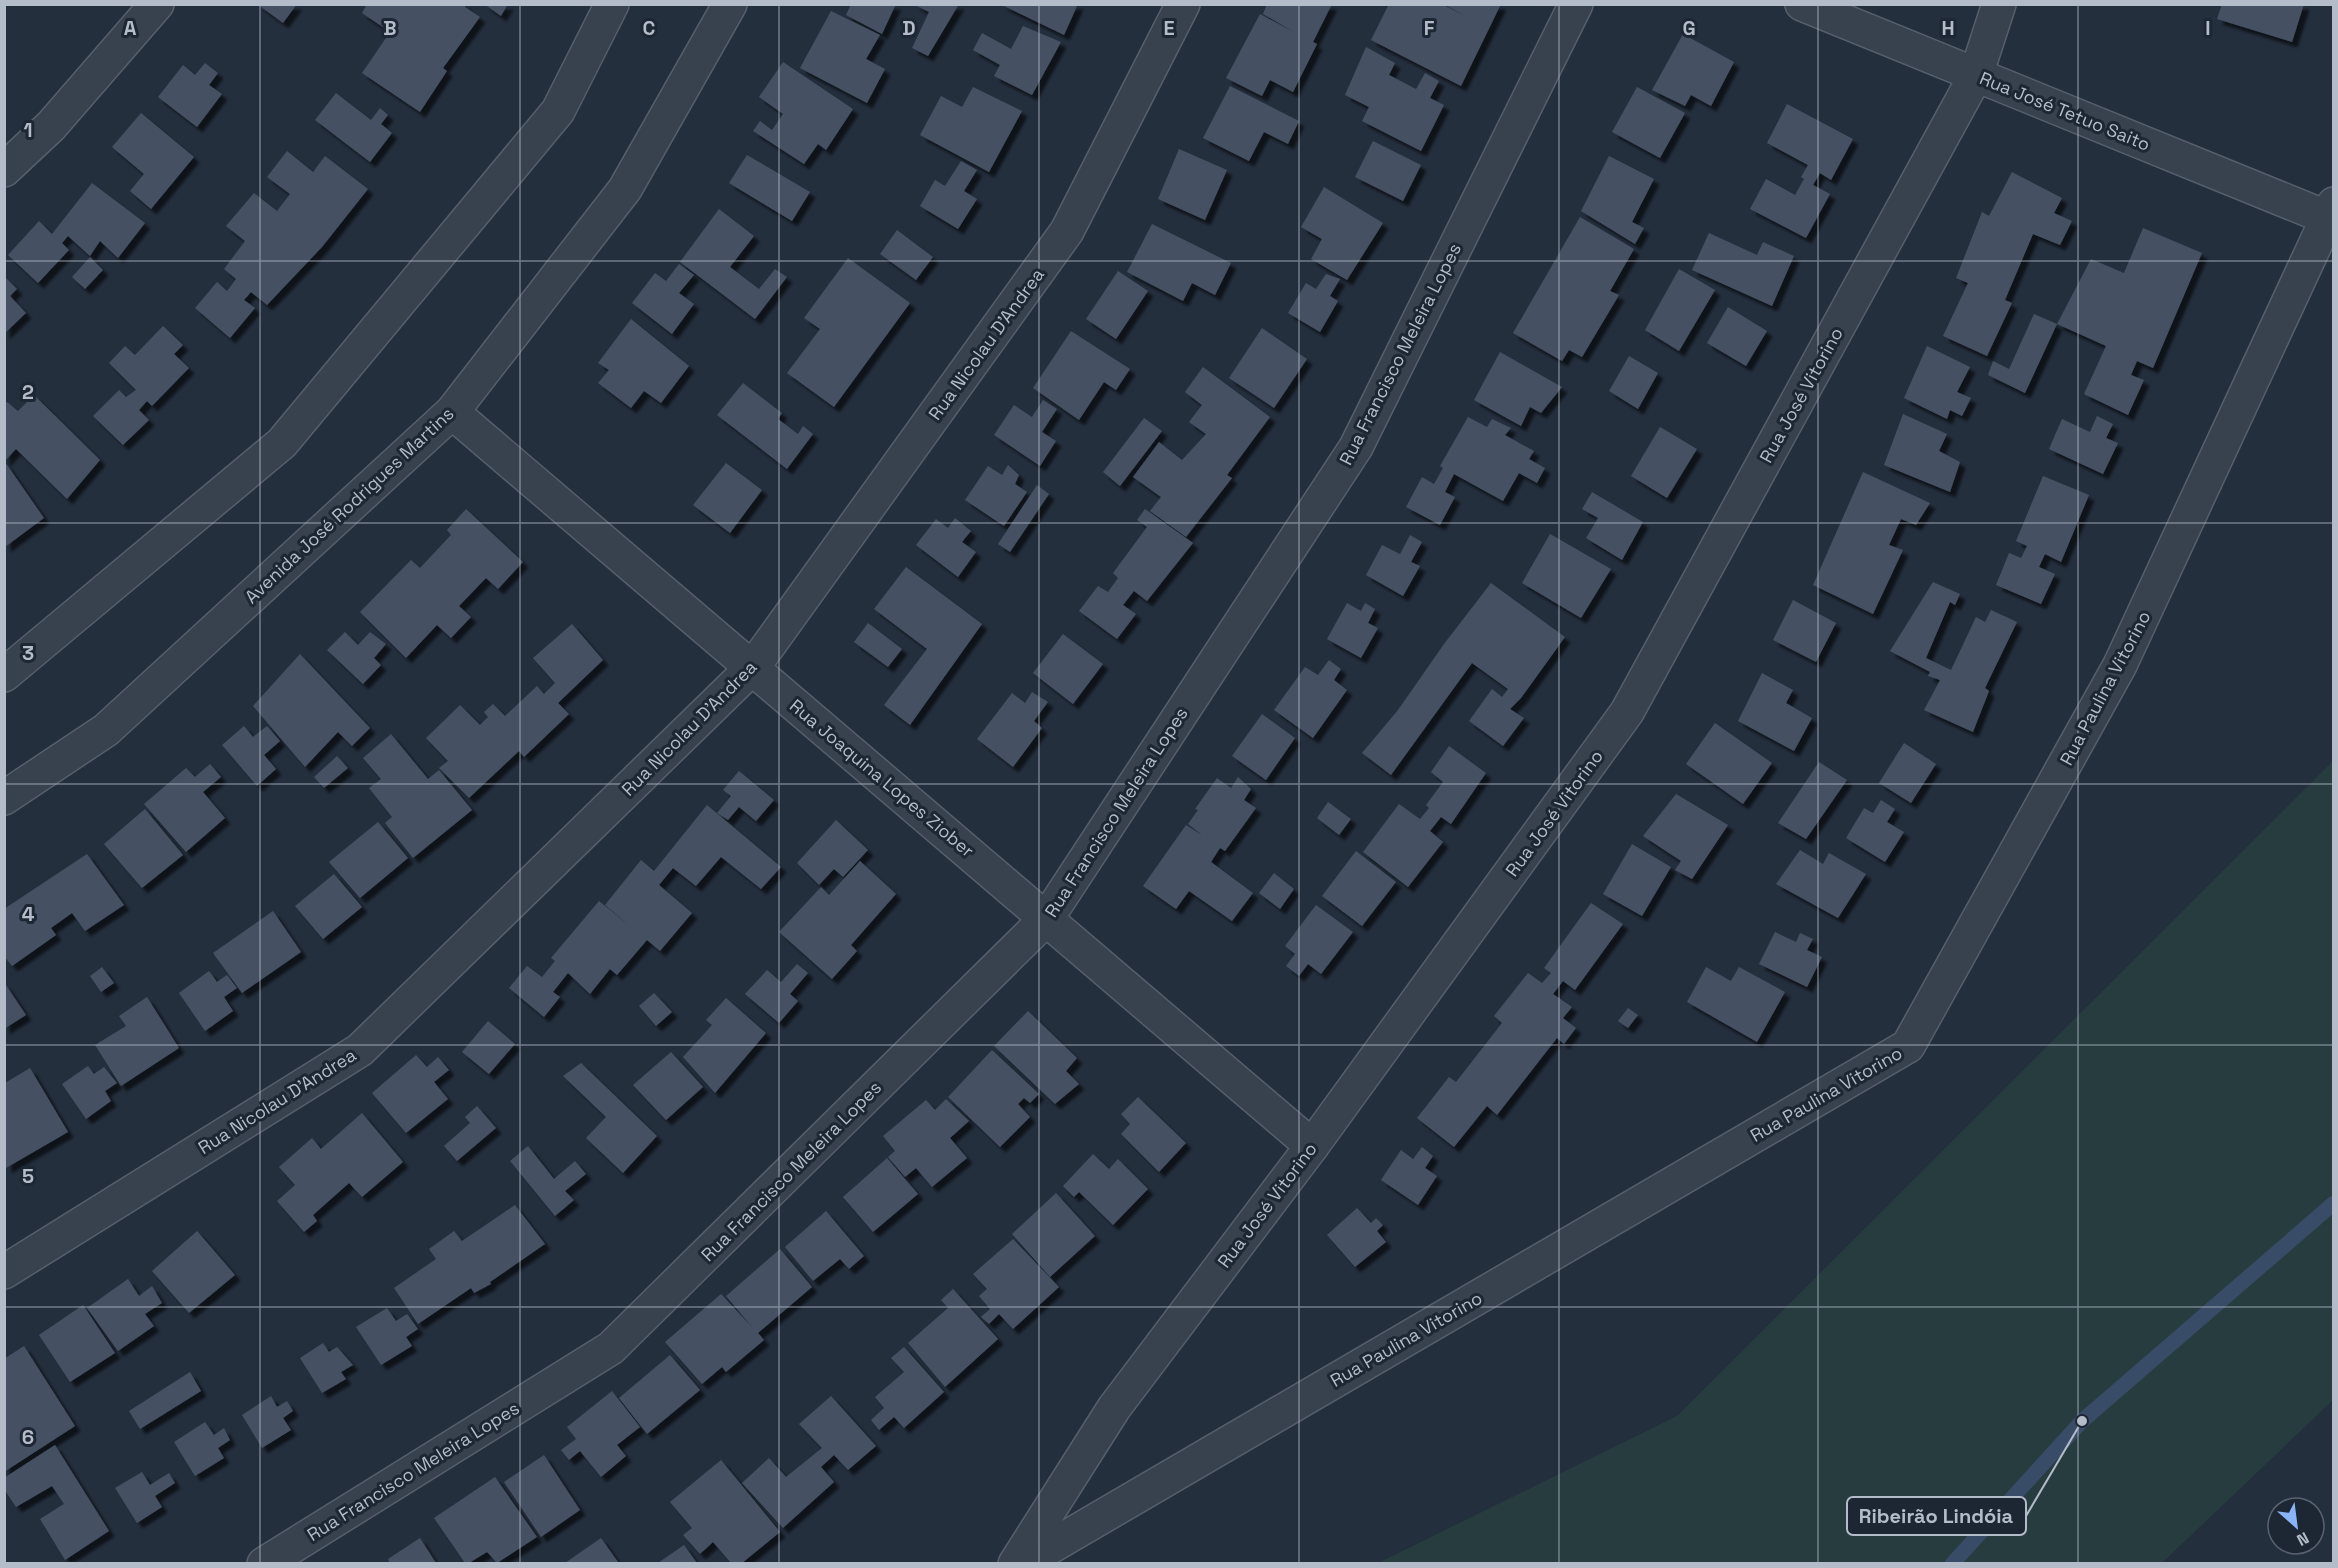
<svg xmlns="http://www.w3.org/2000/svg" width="2338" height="1568" viewBox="0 0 2338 1568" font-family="'Space Grotesk',sans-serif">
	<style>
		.green { fill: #263c3f }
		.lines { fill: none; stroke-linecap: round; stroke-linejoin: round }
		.stream { stroke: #394c67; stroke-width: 15 }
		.building { fill: #455162; filter: url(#shadow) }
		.street-casing { stroke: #565f6c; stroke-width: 36 }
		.street { stroke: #38414e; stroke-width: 33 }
		.grid { fill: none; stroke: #b4bcc9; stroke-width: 1.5; stroke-opacity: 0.55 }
		.labels { text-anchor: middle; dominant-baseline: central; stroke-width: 6; stroke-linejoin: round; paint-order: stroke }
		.street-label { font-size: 18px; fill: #b4bcc9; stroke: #1d2633 }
		.grid-label { font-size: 20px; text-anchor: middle; font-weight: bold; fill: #b4bcc9; stroke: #1d2633; stroke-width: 6; stroke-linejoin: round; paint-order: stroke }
		.leader { fill: none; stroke: #b4bcc9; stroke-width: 2 }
		.callout-dot { fill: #b4bcc9; stroke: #1d2633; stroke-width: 2 }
		.callout { fill: #1d2633; stroke: #b4bcc9; stroke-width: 2 }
		.callout-label { font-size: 20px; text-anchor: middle; font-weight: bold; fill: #b4bcc9 }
	</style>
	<defs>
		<filter id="shadow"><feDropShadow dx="5.5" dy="5.5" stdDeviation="1.5" flood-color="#0009"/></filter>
	</defs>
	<rect width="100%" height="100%" fill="#242f3e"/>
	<!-- green -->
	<path class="green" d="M2333,761V1400L2162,1563H1378L1677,1416Z"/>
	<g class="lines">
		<!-- stream -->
		<path class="stream" d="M1952,1564L2082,1421L2334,1203"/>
	</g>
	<!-- building -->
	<g class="building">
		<path d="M257,4H297L283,23Z"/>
		<path d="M367,4H467L465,7L480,17L443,68L447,71L420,112L362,73L390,32L362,13Z"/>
		<path d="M484,4H508L501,16Z"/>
		<path d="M851,4H896L882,34L846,15Z"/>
		<path d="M913,4H959L928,56L912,48L929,12Z"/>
		<path d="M1000,4H1078L1064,35Z"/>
		<path d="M1267,4H1332L1313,42L1317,44L1293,92L1270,80L1262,96L1226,78L1260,14L1294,32L1263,14Z"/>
		<path d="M1389,4H1442L1465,16L1444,4H1501L1461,86L1371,40Z"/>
		<path d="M2222,4H2304L2292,42L2217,19Z"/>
		<path d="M831,11L880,35L866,59L885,69L867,103L800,68Z"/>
		<path d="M1023,26L1061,42L1032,95L994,76L1000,65L973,50L982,33L1011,49Z"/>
		<path d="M1683,34L1734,62L1711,106L1691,95L1685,106L1652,90Z"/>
		<path d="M1366,47L1395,63L1389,75L1416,89L1425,73L1439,81L1430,98L1444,105L1421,151L1362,121L1369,107L1345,95Z"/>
		<path d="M783,62L853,109L826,150L818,144L804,164L753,131L760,121L772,130L783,114L759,97Z"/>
		<path d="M205,63L218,73L209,85L222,94L197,127L158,97L183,65L195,75Z"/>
		<path d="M1230,86L1299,121L1288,144L1264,132L1249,161L1203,138Z"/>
		<path d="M973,87L1022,111L989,172L920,135L941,96L962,107Z"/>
		<path d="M1637,87L1685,113L1660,158L1612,132Z"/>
		<path d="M336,93L371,120L380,108L388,115L381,124L392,133L370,162L315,120Z"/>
		<path d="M1787,104L1853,139L1831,180L1820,173L1813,185L1830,194L1806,238L1750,209L1766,179L1795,195L1804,179L1801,177L1808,165L1767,143Z"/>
		<path d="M141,113L194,157L151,209L130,191L144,174L112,147Z"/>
		<path d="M1373,141L1421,165L1403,201L1355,177Z"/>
		<path d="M1179,149L1227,170L1205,220L1158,199Z"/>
		<path d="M287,151L313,172L325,156L368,189L322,247L267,305L251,292L244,300L255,308L230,338L195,308L217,282L227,291L236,279L224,269L245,241L226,226L254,193L277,211L290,194L267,177Z"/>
		<path d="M747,155L810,192L792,221L729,183Z"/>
		<path d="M1609,156L1654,179L1632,222L1644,228L1635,244L1581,211Z"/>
		<path d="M961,161L977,170L964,191L977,199L958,229L920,206L935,180L945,186Z"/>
		<path d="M2012,172L2062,198L2054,213L2072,221L2060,245L2033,234L2005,300L2012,303L1987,356L1943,336L1968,283L1956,278L1982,212L1989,216Z"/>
		<path d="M92,183L145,223L118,258L100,241L90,256L68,236L62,243L69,250L38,283L8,255L39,221L52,234Z"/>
		<path d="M1324,187L1383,223L1347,280L1311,259L1322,239L1301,227Z"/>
		<path d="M719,209L754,236L730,267L759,289L775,269L787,277L755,319L680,262Z"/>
		<path d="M1580,217L1634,249L1610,291L1619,295L1582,357L1569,350L1562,361L1513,333Z"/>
		<path d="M1152,224L1231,263L1215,295L1192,283L1183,301L1127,272Z"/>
		<path d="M2143,228L2202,253L2153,368L2137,361L2131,375L2144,380L2128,415L2084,394L2106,346L2057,324L2091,259L2124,273Z"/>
		<path d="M897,230L933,257L916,280L880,254Z"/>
		<path d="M1709,233L1757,255L1763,242L1794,256L1772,306L1692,270Z"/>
		<path d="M90,257L103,270L85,289L72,277Z"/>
		<path d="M848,258L910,303L834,407L787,373L820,329L804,318Z"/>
		<path d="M679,264L694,275L679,293L694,304L672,334L632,303L655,273L666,281Z"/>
		<path d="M1679,269L1715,290L1679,351L1645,330Z"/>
		<path d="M1118,271L1148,291L1116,339L1086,319Z"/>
		<path d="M1326,274L1340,279L1330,296L1338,301L1320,332L1288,313L1306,283L1316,289Z"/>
		<path d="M6,278L17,289L10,296L26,313L4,334Z"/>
		<path d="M1728,307L1767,331L1746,366L1707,343Z"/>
		<path d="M2034,314L2057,324L2025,393L1988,375L1993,361L2009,369Z"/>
		<path d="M631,319L689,366L661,403L644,391L631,408L598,383L609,370L598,363Z"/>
		<path d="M163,326L183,345L174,354L189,368L152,406L147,401L139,410L149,420L123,445L93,416L119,390L126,397L136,390L109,363L125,346L135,355Z"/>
		<path d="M1262,328L1307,359L1274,408L1229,378Z"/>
		<path d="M1071,331L1130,369L1116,390L1104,382L1079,420L1033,388Z"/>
		<path d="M1927,346L1970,367L1957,392L1971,398L1962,416L1950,410L1947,419L1904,398Z"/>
		<path d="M1500,352L1562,387L1541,413L1530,407L1521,426L1474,400Z"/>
		<path d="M1629,356L1658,373L1638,409L1609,391Z"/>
		<path d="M1203,367L1270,417L1227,475L1232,478L1186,537L1150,511L1161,497L1133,477L1159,442L1182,460L1206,434L1189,422L1202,405L1185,392Z"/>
		<path d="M743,383L782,413L778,419L798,434L803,426L813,434L787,469L717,415Z"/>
		<path d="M34,395L100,460L67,499L16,449L4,462V404L7,402L18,411Z"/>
		<path d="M1043,400L1057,409L1042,432L1056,441L1040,466L994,435L1014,405L1032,417Z"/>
		<path d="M1903,414L1947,434L1939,451L1960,462L1950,492L1884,465Z"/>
		<path d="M2097,416L2113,424L2106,438L2118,443L2103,474L2049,449L2062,419L2090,432Z"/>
		<path d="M1468,417L1487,427L1492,419L1511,428L1505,435L1534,451L1529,459L1545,468L1537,483L1519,473L1503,501L1454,474L1445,492L1455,497L1440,525L1406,507L1422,477L1434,484L1443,468L1440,466Z"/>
		<path d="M1144,418L1162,431L1120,486L1103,472Z"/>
		<path d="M1660,427L1697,449L1667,498L1631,476Z"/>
		<path d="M5,462L44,518L5,547Z"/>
		<path d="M726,463L762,490L730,533L693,505Z"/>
		<path d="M1008,465L1019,475L1015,484L1027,492L1004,526L965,500L988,466L1002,475Z"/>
		<path d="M1863,472L1930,503L1916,525L1901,519L1889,545L1903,550L1873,614L1813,585Z"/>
		<path d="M2043,476L2089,495L2061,562L2045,554L2039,567L2055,574L2041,604L1996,585L2009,553L2021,558L2027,546L2016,541Z"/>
		<path d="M1037,485L1049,494L1010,552L998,544Z"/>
		<path d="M1592,492L1643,522L1622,560L1586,538L1598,518L1582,509Z"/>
		<path d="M466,509L523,562L498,589L486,578L459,606L471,617L451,638L437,625L406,658L360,612L411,560L420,568L451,535L447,530Z"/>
		<path d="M1145,509L1193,543L1147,601L1134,591L1123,605L1136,614L1117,639L1079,611L1098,586L1108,592L1118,578L1113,573L1147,527L1137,520Z"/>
		<path d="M955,518L971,531L962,542L976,552L958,577L916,545L936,519L948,528Z"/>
		<path d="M1550,534L1611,569L1581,618L1522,583Z"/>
		<path d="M1410,535L1422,542L1411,562L1420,566L1403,596L1366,575L1382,545L1400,554Z"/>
		<path d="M906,567L982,624L910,725L884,705L927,649L874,609Z"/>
		<path d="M1933,582L1960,594L1955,605L1950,602L1926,658L1951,670L1976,617L1985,622L1991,610L2017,622L1985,688L1989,691L1973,732L1924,710L1940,680L1928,676L1930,672L1890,651Z"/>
		<path d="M1491,583L1565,637L1521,698L1510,709L1524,718L1503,746L1469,721L1492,689L1502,697L1508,689L1472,663L1391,775L1362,753L1398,710L1444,644Z"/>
		<path d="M1793,600L1836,623L1816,662L1773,640Z"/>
		<path d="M1347,603L1361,611L1365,603L1375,609L1368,623L1378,628L1361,658L1327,639Z"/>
		<path d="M868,623L902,649L888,667L854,642Z"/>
		<path d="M572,624L603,660L558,703L569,714L524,757L519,751L469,798L439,768L448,761L426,738L460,705L480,725L488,717L484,712L493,704L505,716L537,686L544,694L555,683L533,658Z"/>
		<path d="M345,632L358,645L370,632L386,644L374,658L381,665L363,684L327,650Z"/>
		<path d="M1063,634L1103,664L1073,704L1033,673Z"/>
		<path d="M300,654L370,728L352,746L338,732L305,767L253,706Z"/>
		<path d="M1329,660L1341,669L1334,680L1347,690L1313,738L1274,710L1305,667L1318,675Z"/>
		<path d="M1762,673L1793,690L1786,703L1812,718L1794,751L1738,721Z"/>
		<path d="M1032,692L1048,702L1034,721L1042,728L1013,767L977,739L1012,693L1025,703Z"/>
		<path d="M1262,714L1295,738L1266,780L1232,756Z"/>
		<path d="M1715,723L1772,763L1743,804L1686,764Z"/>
		<path d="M244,726L253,737L267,726L280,741L264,755L276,769L257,786L222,745Z"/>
		<path d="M391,734L428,779L439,770L472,810L413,858L385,823L392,817L369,788L381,779L363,758Z"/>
		<path d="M1904,743L1936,764L1911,803L1879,783Z"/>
		<path d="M1449,746L1486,773L1451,824L1441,817L1430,831L1443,842L1408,887L1363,852L1399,804L1420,819L1429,808L1426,805L1443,782L1431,772Z"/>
		<path d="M337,756L348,768L324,788L314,777Z"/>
		<path d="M1819,762L1847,780L1806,839L1778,823Z"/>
		<path d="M210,764L221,777L203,792L225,818L186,852L144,804L186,768L195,777Z"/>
		<path d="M739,771L774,800L756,821L739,807L728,820L717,813L731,796L723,790Z"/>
		<path d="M1238,777L1251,789L1244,800L1256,808L1225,851L1220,848L1211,862L1253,893L1232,921L1189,891L1176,909L1143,886L1186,825L1202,835L1188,824L1198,810L1195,809L1217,778L1231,788Z"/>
		<path d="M1676,794L1728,825L1692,879L1675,870L1681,861L1643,836Z"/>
		<path d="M1881,800L1895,809L1887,822L1904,832L1885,862L1846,838L1864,808L1873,813Z"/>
		<path d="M1328,802L1351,819L1339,835L1317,818Z"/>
		<path d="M707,805L781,867L761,889L721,857L696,886L673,868L659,885L692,913L660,951L647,940L617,975L610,969L590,994L568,973L553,992L560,997L544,1017L509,988L527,966L542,977L555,961L551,958L599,901L630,926L605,905L641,860L654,871Z"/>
		<path d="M145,809L183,855L142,888L104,844Z"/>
		<path d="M836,820L868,850L843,877L834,869L819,885L797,863Z"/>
		<path d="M378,822L408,858L360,898L329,862Z"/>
		<path d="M1632,844L1671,867L1642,916L1603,894Z"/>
		<path d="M1800,850L1823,864L1829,853L1866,874L1838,918L1776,884Z"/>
		<path d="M1356,851L1396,882L1362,926L1322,896Z"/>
		<path d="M87,854L124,905L85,931L72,913L51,928L56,935L12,966L4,956V909Z"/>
		<path d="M860,861L896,894L851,945L857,951L832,979L779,932L821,887L829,895Z"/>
		<path d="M1274,873L1294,889L1280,909L1259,893Z"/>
		<path d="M334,874L362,907L323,939L295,906Z"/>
		<path d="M1591,903L1623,924L1575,990L1563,981L1553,994L1572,1007L1563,1018L1576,1028L1564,1044L1557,1038L1497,1115L1487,1106L1454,1147L1417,1118L1449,1077L1456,1082L1502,1023L1494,1016L1528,973L1542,983L1551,973L1544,968Z"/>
		<path d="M1316,905L1353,932L1321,974L1308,964L1299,976L1286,966L1295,954L1285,946Z"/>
		<path d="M273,911L301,952L242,993L213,953Z"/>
		<path d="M1775,932L1796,942L1800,933L1813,939L1807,950L1822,957L1807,987L1759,964Z"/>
		<path d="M797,964L808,973L790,994L798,1001L779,1023L745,994L767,970L781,982Z"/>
		<path d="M102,967L114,983L101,992L90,976Z"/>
		<path d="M1706,967L1731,981L1739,967L1785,992L1757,1042L1687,1002Z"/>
		<path d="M209,971L217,982L227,975L237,988L224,997L233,1011L205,1031L179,993Z"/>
		<path d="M4,982L26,1015L4,1029Z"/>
		<path d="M654,993L672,1012L656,1026L639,1006Z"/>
		<path d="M147,997L179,1048L121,1086L95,1045L126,1026L119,1016Z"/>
		<path d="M726,998L766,1033L715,1093L683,1057L712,1025L706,1020Z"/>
		<path d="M1628,1008L1638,1015L1628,1028L1618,1021Z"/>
		<path d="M1028,1011L1077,1058L1066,1071L1079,1084L1055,1104L994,1046Z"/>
		<path d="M488,1021L515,1044L489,1074L462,1052Z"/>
		<path d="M992,1050L1039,1094L1030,1103L1024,1098L1018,1104L1030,1117L1000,1147L948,1097Z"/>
		<path d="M671,1052L703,1087L666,1120L633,1085Z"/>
		<path d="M416,1055L427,1067L438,1057L449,1070L434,1082L448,1099L406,1133L372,1093Z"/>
		<path d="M581,1063L657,1136L623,1173L586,1138L606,1117L563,1076Z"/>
		<path d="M88,1066L94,1074L104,1067L117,1083L105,1091L111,1101L86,1119L62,1084Z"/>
		<path d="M30,1068L68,1132L6,1168L5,1083Z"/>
		<path d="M1138,1097L1186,1143L1159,1172L1121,1134L1130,1124L1121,1114Z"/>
		<path d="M946,1099L969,1121L950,1138L967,1158L932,1187L916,1168L905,1177L888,1157L895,1151L883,1136L926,1100L935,1110Z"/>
		<path d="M477,1106L496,1128L457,1161L444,1146L470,1123L465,1117Z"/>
		<path d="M362,1113L403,1162L362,1197L349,1183L313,1215L317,1221L304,1232L277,1201L295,1185L279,1167L312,1138L321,1149Z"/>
		<path d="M528,1146L554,1179L575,1161L586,1174L565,1191L574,1200L555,1216L510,1161Z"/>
		<path d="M1422,1147L1433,1156L1425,1168L1437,1176L1418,1205L1381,1180L1401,1150L1413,1159Z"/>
		<path d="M1093,1154L1109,1169L1118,1159L1148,1189L1113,1225L1079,1192L1074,1197L1063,1186Z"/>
		<path d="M887,1158L918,1194L873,1232L843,1197Z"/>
		<path d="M1056,1193L1095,1236L1050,1277L1012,1234Z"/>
		<path d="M515,1205L545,1244L490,1282L491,1284L474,1293L471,1288L418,1324L394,1288L436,1259L429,1249L454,1231L462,1241Z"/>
		<path d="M1357,1208L1371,1223L1376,1218L1383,1225L1377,1231L1386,1242L1355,1267L1327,1235Z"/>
		<path d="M826,1211L864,1256L849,1269L840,1259L813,1281L785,1247Z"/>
		<path d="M197,1231L235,1275L189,1313L152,1271Z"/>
		<path d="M1013,1239L1059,1287L1013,1329L999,1314L989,1324L981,1317L990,1309L979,1296L987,1289L973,1274Z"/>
		<path d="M780,1249L812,1287L758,1333L764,1340L726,1372L722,1367L702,1384L665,1342L721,1294L752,1327L726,1296Z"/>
		<path d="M128,1279L139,1296L152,1286L162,1303L145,1314L154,1326L118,1351L87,1308Z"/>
		<path d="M953,1289L998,1339L945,1387L908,1343L948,1308L941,1300Z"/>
		<path d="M83,1305L115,1353L70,1382L39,1335Z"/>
		<path d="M387,1308L396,1321L407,1314L418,1329L406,1337L412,1346L381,1365L356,1327Z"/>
		<path d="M323,1343L329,1352L337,1347L353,1365L341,1372L346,1379L322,1393L300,1358Z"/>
		<path d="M24,1346L75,1426L4,1472V1359Z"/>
		<path d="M904,1347L944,1392L904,1428L894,1417L879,1430L871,1420L884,1408L875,1397L904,1372L891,1358Z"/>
		<path d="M670,1355L700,1390L647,1434L619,1398Z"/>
		<path d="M190,1372L201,1391L140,1429L129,1411Z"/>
		<path d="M612,1391L640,1427L617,1445L626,1456L601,1477L580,1451L569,1460L561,1450L576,1439L567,1427Z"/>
		<path d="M271,1396L277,1407L287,1401L293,1411L283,1418L291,1430L262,1448L242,1415Z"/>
		<path d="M831,1396L876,1446L848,1470L834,1455L821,1467L834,1482L783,1528L742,1483L769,1458L786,1477L822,1448L799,1424Z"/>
		<path d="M205,1422L214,1435L224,1428L230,1440L218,1448L224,1458L195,1476L174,1442Z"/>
		<path d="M55,1445L109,1531L65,1560L40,1519L64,1504L52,1486L16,1507L4,1489V1478Z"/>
		<path d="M544,1455L580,1510L541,1537L504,1482Z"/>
		<path d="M721,1460L780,1532L742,1563H731L713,1542L700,1554L683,1535L692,1528L670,1502Z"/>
		<path d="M142,1472L150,1485L169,1473L175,1483L155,1496L162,1507L137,1523L115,1488Z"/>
		<path d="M495,1477L537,1537L497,1563L487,1552L469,1563H465L434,1518Z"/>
		<path d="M420,1538L436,1563H390L388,1559Z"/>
		<path d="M601,1538L618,1562L616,1563H565Z"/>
		<path d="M684,1545L697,1563H658Z"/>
	</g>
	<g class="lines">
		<defs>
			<g id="street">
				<path d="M1802,4L2328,218"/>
				<path d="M4,170L51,126L157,4"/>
				<path d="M452,412L1312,1146"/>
				<path d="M4,675L282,443L558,111L612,4"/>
				<path d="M4,798L106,730L452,412L625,189L730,4"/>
				<path d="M4,1272L360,1050L753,667L1067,231L1183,4"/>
				<path d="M264,1564L611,1348L1047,918L1356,447L1576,4"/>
				<path d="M1015,1564L1114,1408L1312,1146L1627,712L1976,75L1999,4"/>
				<path d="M1021,1564L1908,1046L2120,665L2334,204"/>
			</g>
		</defs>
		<!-- street casing -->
		<use href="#street" class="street-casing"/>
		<!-- street -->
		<use href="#street" class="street"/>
	</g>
	<!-- grid -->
	<path class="grid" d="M260,4V1564M520,4V1564M779,4V1564M1039,4V1564M1299,4V1564M1559,4V1564M1818,4V1564M2078,4V1564M4,261H2334M4,523H2334M4,784H2334M4,1045H2334M4,1307H2334"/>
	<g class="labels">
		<!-- street labels -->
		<g class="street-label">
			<text transform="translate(2065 111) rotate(22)">Rua José Tetuo Saito</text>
			<text transform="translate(986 344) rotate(-54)">Rua Nicolau D'Andrea</text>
			<text transform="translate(1400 354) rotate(-63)">Rua Francisco Meleira Lopes</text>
			<text transform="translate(1801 395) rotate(-61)">Rua José Vitorino</text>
			<text transform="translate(349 505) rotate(-43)">Avenida José Rodrigues Martins</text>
			<text transform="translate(2105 688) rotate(-62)">Rua Paulina Vitorino</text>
			<text transform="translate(689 728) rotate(-45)">Rua Nicolau D'Andrea</text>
			<text transform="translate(882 778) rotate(40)">Rua Joaquina Lopes Ziober</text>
			<text transform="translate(1116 812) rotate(-57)">Rua Francisco Meleira Lopes</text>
			<text transform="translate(1554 813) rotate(-54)">Rua José Vitorino</text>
			<text transform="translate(1826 1094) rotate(-30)">Rua Paulina Vitorino</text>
			<text transform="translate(277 1101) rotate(-32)">Rua Nicolau D'Andrea</text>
			<text transform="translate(791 1171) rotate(-45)">Rua Francisco Meleira Lopes</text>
			<text transform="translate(1267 1205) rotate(-53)">Rua José Vitorino</text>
			<text transform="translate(1406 1339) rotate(-30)">Rua Paulina Vitorino</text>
			<text transform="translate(413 1471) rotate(-32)">Rua Francisco Meleira Lopes</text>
		</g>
	</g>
	<g class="grid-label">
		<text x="130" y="35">A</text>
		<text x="390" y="35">B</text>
		<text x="649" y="35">C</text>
		<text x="909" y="35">D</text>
		<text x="1169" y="35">E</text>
		<text x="1429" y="35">F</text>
		<text x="1689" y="35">G</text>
		<text x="1948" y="35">H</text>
		<text x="2208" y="35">I</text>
		<text x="28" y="137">1</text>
		<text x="28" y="399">2</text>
		<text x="28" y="660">3</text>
		<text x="28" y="921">4</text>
		<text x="28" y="1183">5</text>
		<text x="28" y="1444">6</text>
	</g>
	<!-- callouts -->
	<path class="leader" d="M2082 1421L2026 1516"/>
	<circle class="callout-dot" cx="2082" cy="1421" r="6"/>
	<rect class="callout" x="1847" y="1497" width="179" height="38" rx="6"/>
	<g class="callout-label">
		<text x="1936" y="1523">Ribeirão Lindóia</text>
	</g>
	<!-- border -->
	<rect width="2338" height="1568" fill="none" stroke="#b4bcc9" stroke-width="12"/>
	<!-- north arrow -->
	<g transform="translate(2296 1526) rotate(152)"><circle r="28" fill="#1d2633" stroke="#59626f" stroke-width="1.5"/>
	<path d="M0-4.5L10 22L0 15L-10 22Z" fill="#8ab4f8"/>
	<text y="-9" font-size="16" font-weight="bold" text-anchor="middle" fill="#b4bcc9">N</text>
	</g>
</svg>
